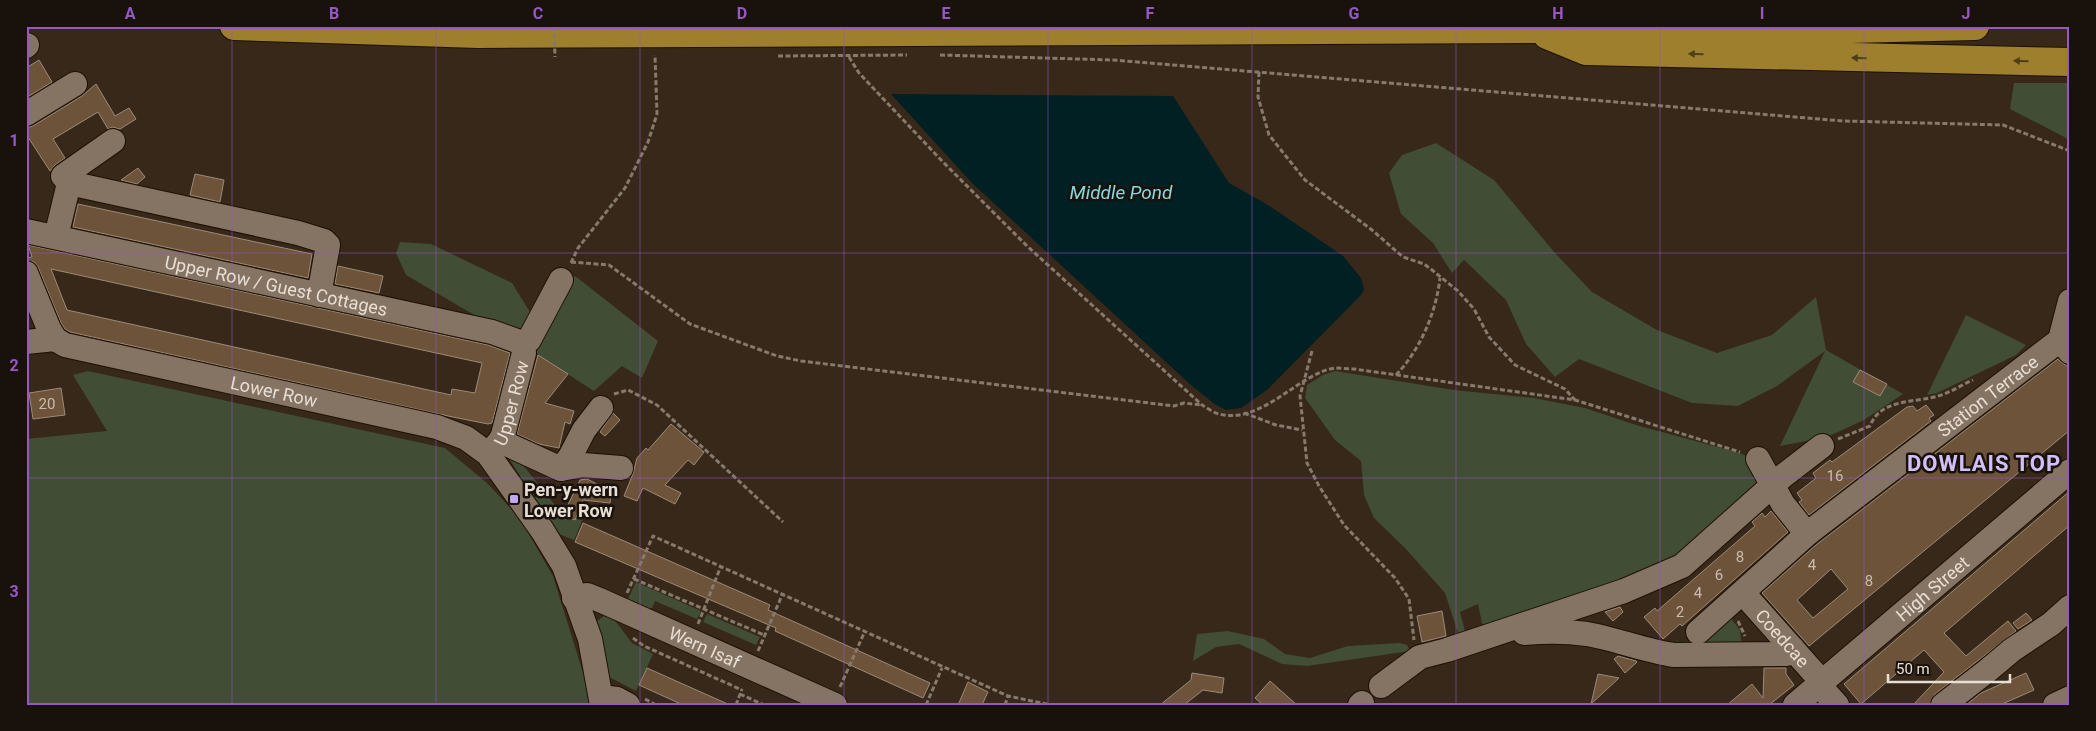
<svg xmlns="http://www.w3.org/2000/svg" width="2096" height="731" viewBox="0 0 2096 731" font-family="Roboto,sans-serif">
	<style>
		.green { fill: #414d34 }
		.water { fill: #002023 }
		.building { fill: #6d533a; stroke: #9c8a79; fill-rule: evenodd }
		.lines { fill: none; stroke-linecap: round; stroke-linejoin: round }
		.minor-casing { stroke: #1e1104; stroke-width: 26 }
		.highway-casing { stroke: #1e1104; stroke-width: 30 }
		.path { stroke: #86796d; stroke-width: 3; stroke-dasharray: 5 2.5; stroke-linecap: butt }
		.minor { stroke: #857363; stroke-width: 24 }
		.highway { stroke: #9e7f2d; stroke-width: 28 }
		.path-bridge { stroke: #86796d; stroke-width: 3; stroke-dasharray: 5 2.5; stroke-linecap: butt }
		.oneway { fill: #4e3e19 }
		.grid { fill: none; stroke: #9658c4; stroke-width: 1; stroke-opacity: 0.55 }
		.poi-dot { fill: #c2a8f2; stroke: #19120c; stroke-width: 2 }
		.labels { text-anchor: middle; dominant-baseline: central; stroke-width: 5; stroke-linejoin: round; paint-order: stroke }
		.number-label { font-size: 15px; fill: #c9bbae }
		.street-label { font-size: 18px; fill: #e8ded4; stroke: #19120c }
		.poi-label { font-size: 18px; font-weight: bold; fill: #e8ded4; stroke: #19120c; text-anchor: start }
		.water-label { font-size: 19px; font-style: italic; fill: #86d9e1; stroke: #19120c }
		.district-label { font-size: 22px; font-weight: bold; letter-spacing: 1px; fill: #d2bff8; stroke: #19120c }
		.neatline { fill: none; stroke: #9658c4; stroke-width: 2 }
		.grid-label { font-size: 16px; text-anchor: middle; font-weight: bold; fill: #9658c4 }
	</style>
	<rect width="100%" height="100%" fill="#372819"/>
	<!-- green -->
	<g class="green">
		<path d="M2014,83H2070V140L2010,109Z"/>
		<path d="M1436,143L1494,180L1555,253L1592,292L1657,330L1717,353L1772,335L1816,297L1826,350L1903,394L1864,420L1827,437L1780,446L1825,351L1777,386L1738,406L1692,403L1579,359L1555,377L1526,344L1506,300L1464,260L1452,273L1433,243L1401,214L1389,173L1402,155Z"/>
		<path d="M400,242L431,244L512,283L533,317L516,333L476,316L406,275L396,253Z"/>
		<path d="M575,276L658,341L642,378L622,366L594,391L538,355L533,345L568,280Z"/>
		<path d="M1966,315L2026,345L2016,355L1937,393L1927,395Z"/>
		<path d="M88,371L445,448L487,483L519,517L553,576L589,692L590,705H26V439L107,431L73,375Z"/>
		<path d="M1335,371L1454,390L1534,398L1585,408L1636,425L1740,453L1754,460L1763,482L1677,560L1487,629L1482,623L1478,604L1460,612L1466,635L1460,639L1445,593L1406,549L1374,518L1364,495L1361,461L1335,440L1305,398L1307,385L1323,375Z"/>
		<path d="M511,450L562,514L572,519L576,511H586L574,540L559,534L534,498L537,496L532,488L529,490L506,454Z"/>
		<path d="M636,582L701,611L697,619L655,601L652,608L646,609L627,601Z"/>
		<path d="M707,614L760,637L756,645L703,622Z"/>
		<path d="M604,616L613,618L632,643L653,654L636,691L609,677L597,627V621Z"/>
		<path d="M1729,616L1740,630L1742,649L1667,650L1677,641L1679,643L1704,639Z"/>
		<path d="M1228,631L1264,639L1285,654L1310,658L1348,646L1399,643L1407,645L1410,651L1307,666L1282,664L1239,644L1216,647L1193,661L1197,634Z"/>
	</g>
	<!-- water -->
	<path class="water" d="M891,94L1173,96L1229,183L1268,205L1343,256L1361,278L1364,289L1362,294L1267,390L1241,408L1226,410L1216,405L1192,386L972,183Z"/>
	<!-- building -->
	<g class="building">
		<path d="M39,60L52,82L26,98V68Z"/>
		<path d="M96,84L115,116L129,108L136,119L120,129L112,127L108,129L98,112L53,139L65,158L55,165L50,171L26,134V128L33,126L82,96Z"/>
		<path d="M138,168L145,177L137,184L121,180Z"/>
		<path d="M195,174L224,180L220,202L190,195Z"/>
		<path d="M78,204L312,254L308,278L73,227Z"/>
		<path d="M28,245L488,345L510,353L492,423L488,424L448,416L70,332L65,329L61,323L38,267L34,262L26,260V258L32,257ZM51,269L482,363L475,393L452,389L451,395L67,310Z"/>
		<path d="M338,266L383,276L379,293L335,284Z"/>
		<path d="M538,355L568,374L545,403L574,411L570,424L565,422L559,448L539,444L517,434Z"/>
		<path d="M2058,359L2065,365H2070V430L1809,646L1762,593L1816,545ZM1831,569L1848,589L1813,618L1797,600Z"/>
		<path d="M1860,370L1887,384L1880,396L1853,382Z"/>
		<path d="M61,388L65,415L33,419L29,393Z"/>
		<path d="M1926,405L1934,415L1929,418L1931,421L1809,515L1799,502L1802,500L1797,493L1816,478L1813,473L1830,460L1832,462L1907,407L1913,406L1917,411Z"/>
		<path d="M613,413L620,420L605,436L600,432Z"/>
		<path d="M671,424L704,452L694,465L688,460L665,485L681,493L675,504L643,488L637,501L624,496L633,474L637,458L646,448L648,450Z"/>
		<path d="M587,479L601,486L612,487L610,503L583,500L575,520L563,515L580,480Z"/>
		<path d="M2070,491V525L1944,633L1966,656L2008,621L2016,631L1935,694L1929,705H1913L1944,672L1924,650L1861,704L1844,684Z"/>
		<path d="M1771,511L1788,532L1682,626L1680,624L1663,639L1644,617L1655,608L1657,611L1755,526L1752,522L1762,513L1765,517Z"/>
		<path d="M583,523L770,605L768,610L930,683L923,698L775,631L776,628L575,542Z"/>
		<path d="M1620,607L1623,612L1613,621L1605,612Z"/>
		<path d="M1442,611L1446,636L1422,642L1417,616Z"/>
		<path d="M2026,613L2032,620L2018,629L2013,623Z"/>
		<path d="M1618,656L1636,661L1637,662L1625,673L1614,659Z"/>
		<path d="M647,668L694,689L730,705H683L639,685Z"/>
		<path d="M1764,668H1786V674L1794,685L1769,705H1727L1752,684L1763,698Z"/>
		<path d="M1192,673L1224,678L1222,693L1203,690L1184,705H1160L1191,680Z"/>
		<path d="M2026,673L2034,690L2000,705H1966L1981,693Z"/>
		<path d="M1598,674L1619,678L1591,704Z"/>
		<path d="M1270,681L1297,705H1263L1255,698Z"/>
		<path d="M968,682L988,692L982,705H958Z"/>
	</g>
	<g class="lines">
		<defs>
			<g id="minor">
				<path d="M26,46L27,45"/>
				<path d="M26,114L75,84"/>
				<path d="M69,183L63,176L113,141"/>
				<path id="s1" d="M26,231L492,332L517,341L523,346"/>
				<path d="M56,237L69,183L298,233L324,241L328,245L319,295"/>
				<path id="s2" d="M26,273L49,329L55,339L65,345L437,427L466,438L488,454L542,530L564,566L590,639L602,705"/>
				<path d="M2060,340L2070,301"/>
				<path d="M26,342L55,339"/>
				<path d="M523,346L529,340L561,280"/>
				<path d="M500,441L561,469L583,465L621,468"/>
				<path id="s3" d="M489,453L500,441L503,435L524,353L523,346"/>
				<path d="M1758,459L1783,504L1807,534"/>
				<path d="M561,469L570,457L584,430L601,408"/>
				<path id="s4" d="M1743,593L1823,683"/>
				<path id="s5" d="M574,598L587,595L602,601L835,705"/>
				<path id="s6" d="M1698,632L1807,534L2060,340L2070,352"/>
				<path d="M1524,633C1546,631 1566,631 1587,634C1616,639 1645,651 1674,655L1787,654L1793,649"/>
				<path d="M1819,685L1837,705"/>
				<path d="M1381,686L1420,657L1447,650L1624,591L1682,566L1783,476L1822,446"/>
				<path d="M601,697L617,699L628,705"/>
				<path d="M1360,705L1362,703"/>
				<path id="s7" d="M1795,705L2070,471"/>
				<path d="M1943,705L1987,671L2012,650L2051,624L2070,607"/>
				<path d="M2055,705L2070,698"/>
			</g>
			<g id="highway">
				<path d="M234,26L478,34L1532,29L1764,31L1975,26"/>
				<path d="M1547,35L1586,51L2070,62"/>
			</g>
		</defs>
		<!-- minor casing -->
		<use href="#minor" class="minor-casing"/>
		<!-- highway casing -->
		<use href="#highway" class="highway-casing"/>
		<!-- path -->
		<g class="path">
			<path d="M940,55L1113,60L1843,121L2003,125L2070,151"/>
			<path d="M778,56L907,55"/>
			<path d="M849,57L859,73L942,161L1027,246L1202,405C1207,408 1214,413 1219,414C1262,425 1299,373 1335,368C1341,368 1348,369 1354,369L1575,400L1740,452"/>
			<path d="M1259,72L1258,97L1269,135L1305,180L1372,230L1403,257L1424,264L1432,270L1458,291L1474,309L1489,337L1515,365L1565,389L1575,400"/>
			<path d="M571,262L609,265L690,324L777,356L801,361L1174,406L1184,403L1202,405"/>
			<path d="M571,263L578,248L625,188L648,142L657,114L655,55"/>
			<path d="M1312,351L1300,396L1307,463L1319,486L1344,525L1395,578L1409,599L1414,640"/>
			<path d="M1396,375C1420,350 1436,313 1440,278"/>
			<path d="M614,394L628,390L657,405L783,522"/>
			<path d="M1244,413L1276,425L1302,430"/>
			<path d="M1838,439L1870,426C1881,398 1915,403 1938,396C1950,393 1961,385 1973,380"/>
			<path d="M634,579L764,635"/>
			<path d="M627,593L653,536L1008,696L1051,705"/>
			<path d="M1738,621L1745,636"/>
			<path d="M698,624L721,566"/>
			<path d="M633,638L644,646L742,690"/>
			<path d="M758,651L783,593"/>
			<path d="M840,687L865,631"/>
			<path d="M740,694L764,705"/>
			<path d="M645,699L656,705"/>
			<path d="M736,705L742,689"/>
			<path d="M926,705L942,668"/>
			<path d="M1005,705L1008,696"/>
		</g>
		<!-- minor -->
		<use href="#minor" class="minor"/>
		<!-- highway -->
		<use href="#highway" class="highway"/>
		<!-- path-bridge -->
		<path class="path-bridge" d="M554,26L555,57"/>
	</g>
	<!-- one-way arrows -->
	<defs><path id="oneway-solid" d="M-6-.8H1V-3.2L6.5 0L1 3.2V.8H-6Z" transform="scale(1.25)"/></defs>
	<g class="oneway">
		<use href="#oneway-solid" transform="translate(1696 54) rotate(-179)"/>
		<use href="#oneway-solid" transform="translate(1859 58) rotate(-179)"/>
		<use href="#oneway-solid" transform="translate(2021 61) rotate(-179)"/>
	</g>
	<!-- grid -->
	<path class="grid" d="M232,26V705M436,26V705M640,26V705M844,26V705M1048,26V705M1252,26V705M1456,26V705M1660,26V705M1864,26V705M26,253H2070M26,478H2070"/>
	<!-- markers -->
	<rect class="poi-dot" x="509" y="494" width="10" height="10" rx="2.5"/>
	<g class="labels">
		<!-- number labels -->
		<g class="number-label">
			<text x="47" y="404">20</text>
			<text x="1835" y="476">16</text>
			<text x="1740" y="557">8</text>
			<text x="1812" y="565">4</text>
			<text x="1719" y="575">6</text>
			<text x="1869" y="581">8</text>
			<text x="1698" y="593">4</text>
			<text x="1680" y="612">2</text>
		</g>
		<!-- street labels -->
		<g class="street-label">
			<text stroke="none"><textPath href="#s1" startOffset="256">Upper Row / Guest Cottages</textPath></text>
			<text stroke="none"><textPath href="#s2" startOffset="298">Lower Row</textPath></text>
			<text stroke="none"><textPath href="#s6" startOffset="374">Station Terrace</textPath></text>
			<text stroke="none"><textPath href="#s3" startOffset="56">Upper Row</textPath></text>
			<text stroke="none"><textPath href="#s7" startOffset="180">High Street</textPath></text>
			<text stroke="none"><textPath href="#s4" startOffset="60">Coedcae</textPath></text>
			<text stroke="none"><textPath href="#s5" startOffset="142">Wern Isaf</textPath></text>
		</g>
		<!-- poi labels -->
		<g class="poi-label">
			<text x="524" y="489">Pen-y-wern<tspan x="524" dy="21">Lower Row</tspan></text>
		</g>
		<!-- water labels -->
		<g class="water-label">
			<text x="1121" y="192">Middle Pond</text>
		</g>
		<!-- district labels -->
		<g class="district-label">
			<text x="1984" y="463">DOWLAIS TOP</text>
		</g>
	</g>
	<!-- border -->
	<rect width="2096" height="731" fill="none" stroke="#19120c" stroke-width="55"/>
	<!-- scale -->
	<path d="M1888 674v8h122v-8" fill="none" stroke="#e8ded4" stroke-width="2.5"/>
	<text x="1896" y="674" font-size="15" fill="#e8ded4" stroke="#19120c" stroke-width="4" paint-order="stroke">50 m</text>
	<rect x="28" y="28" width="2040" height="676" class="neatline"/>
	<g class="grid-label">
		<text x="130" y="19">A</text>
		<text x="334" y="19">B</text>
		<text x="538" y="19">C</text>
		<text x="742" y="19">D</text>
		<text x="946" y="19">E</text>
		<text x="1150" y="19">F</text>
		<text x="1354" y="19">G</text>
		<text x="1558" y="19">H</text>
		<text x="1762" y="19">I</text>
		<text x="1966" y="19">J</text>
		<text x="14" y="146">1</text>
		<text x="14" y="371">2</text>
		<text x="14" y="597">3</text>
	</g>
</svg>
